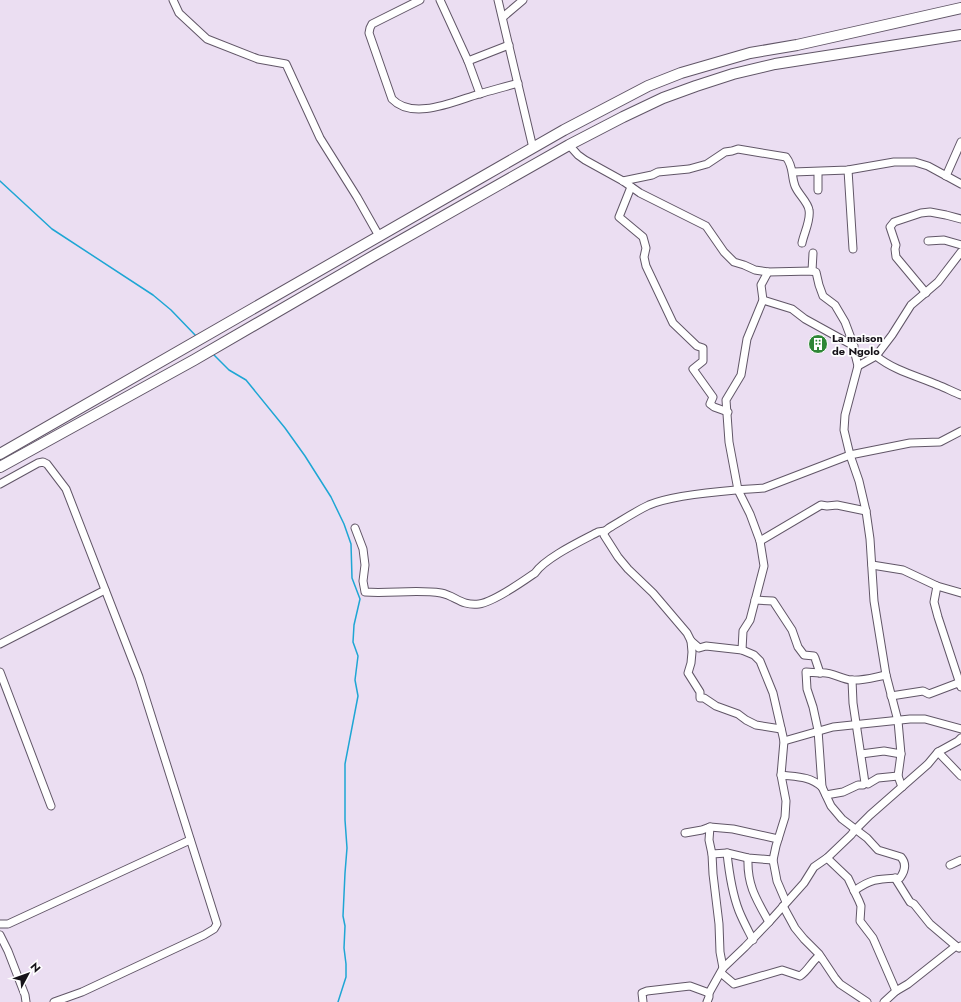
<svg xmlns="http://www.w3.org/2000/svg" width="961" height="1002" viewBox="0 0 961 1002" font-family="Jost,sans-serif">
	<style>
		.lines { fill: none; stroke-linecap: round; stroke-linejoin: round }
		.stream { stroke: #1ea6d4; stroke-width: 1.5 }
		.minor-casing { stroke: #615667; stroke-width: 9 }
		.highway-casing { stroke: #615667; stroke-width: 12 }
		.minor { stroke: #fff; stroke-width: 7 }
		.highway { stroke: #fff; stroke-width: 10 }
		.labels { text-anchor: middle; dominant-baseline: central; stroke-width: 3.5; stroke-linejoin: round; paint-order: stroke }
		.poi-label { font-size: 11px; font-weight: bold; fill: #161219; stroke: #fff; text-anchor: start }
	</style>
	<rect width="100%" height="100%" fill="#ebdef2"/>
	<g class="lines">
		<!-- stream -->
		<g class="stream">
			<path d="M0,181L52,229L153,295L171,310L197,337"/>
			<path d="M213,354L229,370L246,380L285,428L305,456L331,497L344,524L351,544L352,578L360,599L354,625L353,642L358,656L355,680L358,696L345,764V820L347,848L345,873L343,916L345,926L344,948L346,964V977L338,1002"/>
		</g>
		<defs>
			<g id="minor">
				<path d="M173,0L179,13L207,39L258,59L286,64L320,138L357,197L379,236"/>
				<path d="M420,0L372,24L370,28L369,33L392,99C413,121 455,101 479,94C492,90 505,87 518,83"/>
				<path d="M440,0L468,61L480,94"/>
				<path d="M498,0L533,148"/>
				<path d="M503,17L523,0"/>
				<path d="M468,61L509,45"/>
				<path d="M569,145L578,155L585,160L623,181L640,193L706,226L724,252L734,262L744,265L755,270L768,272L812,271L816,272L819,285L823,296L835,305L845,322L851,338L858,366L845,415L844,430L850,455L859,481L866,511L870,539L874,601L886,675L898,721L901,754L898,776L902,787"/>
				<path d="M848,170L853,249"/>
				<path d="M793,172L848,170L894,162H915L928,166L961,184"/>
				<path d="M946,176L961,142"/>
				<path d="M623,181L652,175L658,172L689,169L707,164L725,152L732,151L738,149L786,157C794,167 791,176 795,186C798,194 808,202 809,210C811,220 804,233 802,243"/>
				<path d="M631,187L619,217L643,237L646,248L644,257L646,266L673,323L697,346L703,348V361L693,369L713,397L710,404L714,407L728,412"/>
				<path d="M818,190V172"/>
				<path d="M928,241L944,240L961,245"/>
				<path d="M812,271L813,253"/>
				<path d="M926,293L896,257L895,249L896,245L890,227L894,222L921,213L930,212L946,215L961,219"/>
				<path d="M763,300L792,309L805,319L854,346"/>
				<path d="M876,356C895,371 917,376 938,385C946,388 953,392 961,395"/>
				<path d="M858,366L876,356L892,335L911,305L938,282L961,252"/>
				<path d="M0,484L38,463L43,462L47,464L66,489L139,677L217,924L214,929L204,935L82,992L54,1002"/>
				<path d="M355,528L363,549L365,565L363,581L365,592C390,594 416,589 441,593C456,596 461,606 479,604C494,602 522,582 535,573C545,558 581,541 598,532L605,531"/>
				<path d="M760,541L821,505L827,506L837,505L866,511"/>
				<path d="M872,565L903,570L937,586L961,593"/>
				<path d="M937,586L934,602L938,617L961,687"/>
				<path d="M755,600L773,601L792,630L798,647L804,655L814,656L815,658L820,673C830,671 841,679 851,680C863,681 875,677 886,675"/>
				<path d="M691,641L692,652L691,663L688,673L700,692V698H704L716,706L738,714L746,720L756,725L781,729"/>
				<path d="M0,644L105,590"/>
				<path d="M742,650L743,631L750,620L764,566L760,541L750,514L738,490L729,442L726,400L741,375L747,339L763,300L761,285L768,272"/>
				<path d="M0,672L51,806"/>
				<path d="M820,673L806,672L807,689L813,707L818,730L822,787L831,806L842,819L867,838L878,850L901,857C907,864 905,871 900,878C879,879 872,878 854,891"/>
				<path d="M852,680L853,703L865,783"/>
				<path d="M891,696L923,691L929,694L958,683L961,686"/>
				<path d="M784,741L833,727L910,719H925L961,729"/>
				<path d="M938,752L961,776"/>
				<path d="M861,754L884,751L901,754"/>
				<path d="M781,775C797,777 809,776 822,787"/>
				<path d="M826,795L843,792L858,785H863L865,783L868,784L878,778L898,776"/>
				<path d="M710,827L709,840L712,854L713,874L719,924L720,952L723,968"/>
				<path d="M685,833L702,830L710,827L733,829L778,839"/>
				<path d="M727,853C729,872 732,893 739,911C743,921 748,930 753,940"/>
				<path d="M712,854L727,853L748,858L773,860"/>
				<path d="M748,858C747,885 756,899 769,922"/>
				<path d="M827,858L848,878L859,901L861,906L860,921L873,938L896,991"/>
				<path d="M950,865L961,860"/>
				<path d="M895,878L910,902L914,904L930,924L956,946"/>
				<path d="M786,902L777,881L773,860L776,846L785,817L786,801L781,775L784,741L773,693L760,661L754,655L742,650L706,646L699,648L691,641L687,633L653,593L628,569L618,557L604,535V532L609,528C621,521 636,511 649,505C670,496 712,492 736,490C746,489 754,489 764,488L850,455L910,443L940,442L961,431"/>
				<path d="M783,906L795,928L804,939L819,954L835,978L840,984L867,1002"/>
				<path d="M0,924H8L190,840"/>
				<path d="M0,935L8,951L25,995L26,1002"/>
				<path d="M721,973L734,984L782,970L800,976C808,971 812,961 819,956L822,959"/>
				<path d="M643,1002L642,993L647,991L690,986L709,993"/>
				<path d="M707,1002L709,997V993L723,968L745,947L769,922L804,883L814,867L827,858L851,835L855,830L870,815L928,764L938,752L958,741L961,738"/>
				<path d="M884,1002L896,991L908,984L956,946L959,948L961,946"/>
			</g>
			<g id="highway">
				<path d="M0,454L482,177L564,130L648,86L681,73L750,53L797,45L961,8"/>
				<path d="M0,467L194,360L375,255L569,145L623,117L663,98L696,86L733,74L775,64L961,35"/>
			</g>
		</defs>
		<!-- minor casing -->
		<use href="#minor" class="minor-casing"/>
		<!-- highway casing -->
		<use href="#highway" class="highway-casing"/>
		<!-- minor -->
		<use href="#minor" class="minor"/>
		<!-- highway -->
		<use href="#highway" class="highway"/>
	</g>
	<!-- icons -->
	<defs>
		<symbol id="building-disc" viewBox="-11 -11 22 22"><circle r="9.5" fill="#2e8636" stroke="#fff"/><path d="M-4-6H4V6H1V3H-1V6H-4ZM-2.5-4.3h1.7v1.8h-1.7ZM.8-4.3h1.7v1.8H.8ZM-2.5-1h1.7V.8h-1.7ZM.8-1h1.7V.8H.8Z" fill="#fff"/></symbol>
	</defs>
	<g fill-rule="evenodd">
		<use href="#building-disc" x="807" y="333" width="22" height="22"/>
	</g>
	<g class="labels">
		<!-- poi labels -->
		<g class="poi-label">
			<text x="832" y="338">La maison<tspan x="832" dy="13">de Ngolo</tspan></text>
		</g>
	</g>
	<!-- north arrow -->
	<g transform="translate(28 974) rotate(49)" stroke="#ffffff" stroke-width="3" paint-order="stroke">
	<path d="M0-3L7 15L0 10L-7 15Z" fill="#161219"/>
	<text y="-6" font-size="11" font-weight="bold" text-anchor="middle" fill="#161219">N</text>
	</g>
</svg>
